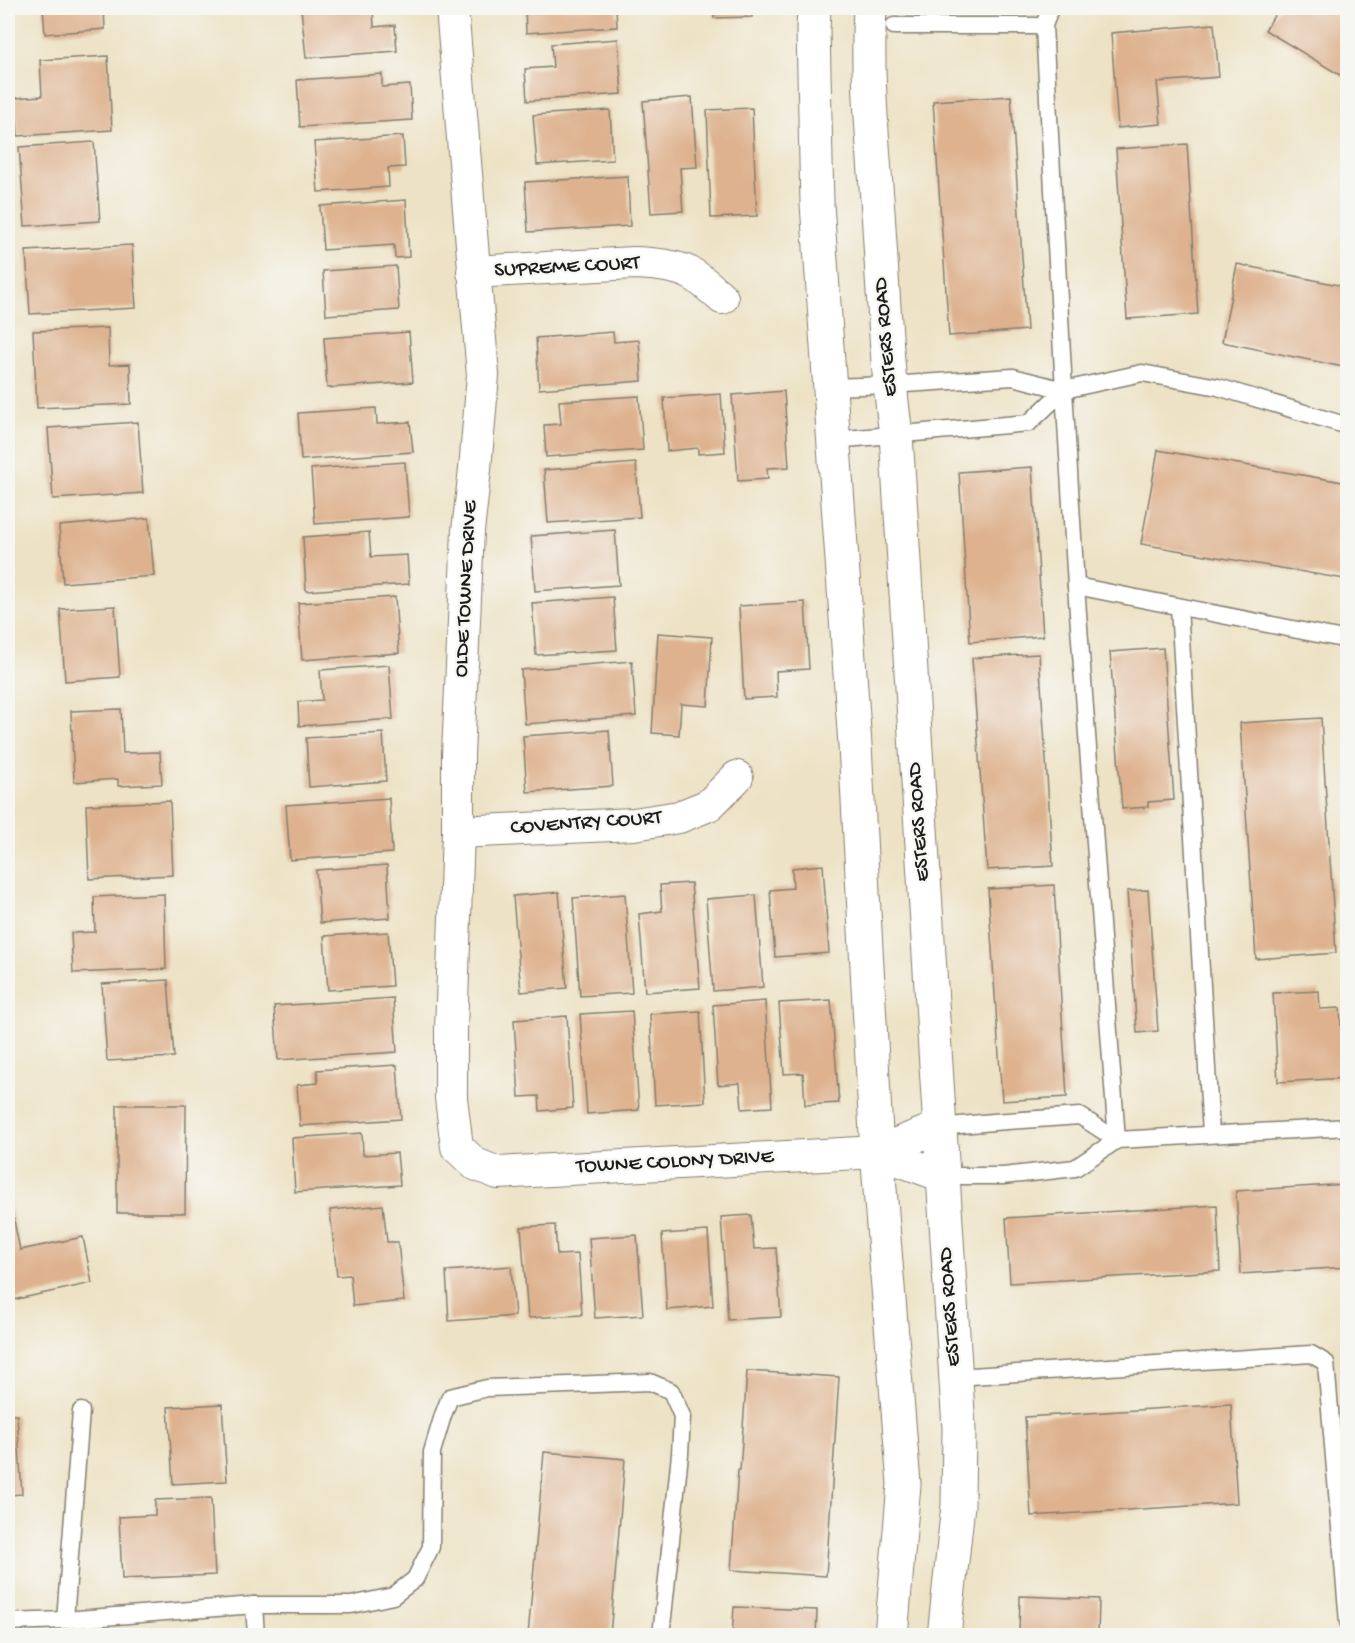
<svg xmlns="http://www.w3.org/2000/svg" width="1355" height="1643" viewBox="0 0 1355 1643" font-family="'Gochi Hand',sans-serif">
	<style>
		.building { fill: #deb28f }
		.lines { fill: none; stroke-linecap: round; stroke-linejoin: round }
		.service-casing { stroke: #847f70; stroke-width: 19 }
		.minor-casing { stroke: #847f70; stroke-width: 34 }
		.secondary-casing { stroke: #847f70; stroke-width: 35 }
		.service { stroke: #fff; stroke-width: 16 }
		.minor { stroke: #fff; stroke-width: 32 }
		.secondary { stroke: #fff; stroke-width: 33 }
		.labels { text-anchor: middle; dominant-baseline: central; stroke-width: 5; stroke-linejoin: round; paint-order: stroke }
		.street-label { font-size: 21px; fill: #1c1c1c; stroke: #f6f6f2 }
	</style>
	<rect width="100%" height="100%" fill="#f6f6f2"/>
	<filter id="ink" filterUnits="userSpaceOnUse"><feTurbulence type="fractalNoise" baseFrequency=".0167" numOctaves="2"/><feDisplacementMap in="SourceGraphic" scale="12" xChannelSelector="R" yChannelSelector="G"/><feConvolveMatrix kernelMatrix="1 2 1 2 8 2 1 2 1" color-interpolation-filters="sRGB"/></filter>
	<filter id="wash" filterUnits="userSpaceOnUse"><feTurbulence type="fractalNoise" baseFrequency=".008" numOctaves="4" result="noise"/><feDisplacementMap in="SourceGraphic" scale="24" xChannelSelector="R" yChannelSelector="G"/><feGaussianBlur stdDeviation="1.35" result="paint"/><feColorMatrix in="noise" values="0 0 0 0 0 0 0 0 0 0 0 0 0 0 0 0 0 1.4 0 .05"/><feComposite in="paint" operator="in"/></filter>
	<g filter="url(#wash)">
		<rect width="100%" height="100%" fill="#ede2c5"/>
		<g id="blocks">
			<!-- building -->
			<g class="building">
				<path d="M43,8H104L105,29L45,34Z"/>
				<path d="M301,8H373L374,27L395,25L397,51L306,58Z"/>
				<path d="M525,8H616L617,27L526,33Z"/>
				<path d="M714,8H752V17L714,18Z"/>
				<path d="M1279,8H1348V80L1265,30Z"/>
				<path d="M1214,24L1219,77L1157,82L1161,124L1118,128L1111,33Z"/>
				<path d="M618,39L622,94L527,101L525,69L553,67L551,44Z"/>
				<path d="M108,56L112,130L18,136L15,98L42,96L40,60Z"/>
				<path d="M382,74V87L410,85L412,120L300,127L297,80Z"/>
				<path d="M1011,96L1027,330L949,336L933,101Z"/>
				<path d="M692,97L697,167L680,168L683,211L651,213L643,101Z"/>
				<path d="M752,108L757,216L711,218L707,110Z"/>
				<path d="M610,110L613,160L537,165L533,115Z"/>
				<path d="M403,136L405,167L388,168L389,187L318,192L314,142Z"/>
				<path d="M94,142L100,221L25,226L19,147Z"/>
				<path d="M1187,144L1198,314L1127,319L1116,149Z"/>
				<path d="M628,176L630,226L528,232L525,182Z"/>
				<path d="M406,200L409,257L395,258L394,245L323,250L320,206Z"/>
				<path d="M132,245L136,308L30,314L26,251Z"/>
				<path d="M1237,264L1348,287V368L1222,342Z"/>
				<path d="M396,266L399,310L326,315L323,271Z"/>
				<path d="M108,328L109,365L130,364L131,404L37,408L33,331Z"/>
				<path d="M409,332L413,382L327,388L324,338Z"/>
				<path d="M613,332L614,342L639,340L642,381L539,389L536,338Z"/>
				<path d="M784,391L789,467L767,468L768,479L738,481L732,395Z"/>
				<path d="M721,394L725,452L698,454V448L667,451L664,398Z"/>
				<path d="M639,396L643,450L546,457L544,425L561,424L559,401Z"/>
				<path d="M376,408L377,424L410,422L413,452L301,460L298,413Z"/>
				<path d="M138,422L143,493L53,499L48,428Z"/>
				<path d="M1158,450L1348,483V560L1344,579L1141,544Z"/>
				<path d="M405,462L409,517L315,524L311,469Z"/>
				<path d="M636,463L640,517L548,523L544,470Z"/>
				<path d="M1032,467L1043,636L970,642L959,472Z"/>
				<path d="M149,518L154,576L63,583L59,526Z"/>
				<path d="M615,530L619,585L535,591L531,536Z"/>
				<path d="M369,532L371,557L407,555L409,584L306,591L303,537Z"/>
				<path d="M395,597L399,653L302,660L298,603Z"/>
				<path d="M613,597L617,650L536,655L532,603Z"/>
				<path d="M805,602L809,669L776,671L777,697L744,699L739,606Z"/>
				<path d="M115,606L120,677L65,681L60,609Z"/>
				<path d="M658,633L712,637L708,706L681,704L679,735L652,733Z"/>
				<path d="M1163,648L1174,800L1148,802V807L1122,809L1110,652Z"/>
				<path d="M1039,654L1053,866L987,870L972,658Z"/>
				<path d="M632,661L636,716L525,724L521,670Z"/>
				<path d="M389,665L393,719L299,726L298,702L322,700L320,670Z"/>
				<path d="M121,709L123,753L160,752L162,784L118,786V779L74,782L71,711Z"/>
				<path d="M1321,718L1336,953L1256,959L1240,723Z"/>
				<path d="M609,730L613,786L527,792L523,736Z"/>
				<path d="M383,733L386,781L309,787L306,738Z"/>
				<path d="M389,798L392,853L290,860L286,805Z"/>
				<path d="M170,801L173,875L89,879L86,805Z"/>
				<path d="M387,865L390,918L320,923L316,870Z"/>
				<path d="M823,865L829,953L775,957L770,890L793,888L792,868Z"/>
				<path d="M691,883L700,988L645,992L639,914L662,911L660,885Z"/>
				<path d="M1054,885L1067,1097L1002,1101L988,889Z"/>
				<path d="M1148,890L1158,1031L1137,1033L1127,891Z"/>
				<path d="M559,892L567,988L521,992L513,896Z"/>
				<path d="M164,894L166,969L73,973L71,933L95,932L94,897Z"/>
				<path d="M625,894L632,993L580,996L573,898Z"/>
				<path d="M756,895L763,987L713,991L706,899Z"/>
				<path d="M388,932L392,986L328,990L324,936Z"/>
				<path d="M168,980L174,1057L107,1061L102,984Z"/>
				<path d="M1319,991L1320,1009L1340,1008L1341,1030H1348V1078L1278,1082L1273,993Z"/>
				<path d="M393,998L397,1052L278,1060L274,1006Z"/>
				<path d="M831,1000L839,1103L805,1105L803,1073L784,1074L779,1003Z"/>
				<path d="M765,1001L772,1107L742,1109L740,1083L718,1085L713,1005Z"/>
				<path d="M632,1011L639,1110L587,1114L580,1014Z"/>
				<path d="M700,1011L705,1102L655,1105L650,1014Z"/>
				<path d="M567,1016L573,1108L540,1111L539,1096L519,1097L514,1020Z"/>
				<path d="M397,1065L401,1119L300,1126L297,1085L318,1083L317,1070Z"/>
				<path d="M117,1105H186L185,1213H117Z"/>
				<path d="M362,1133L363,1155L397,1153L400,1185L295,1192L292,1138Z"/>
				<path d="M1348,1184V1267L1241,1274L1236,1191Z"/>
				<path d="M10,1201L20,1250L83,1237L92,1283L8,1301V1202Z"/>
				<path d="M383,1205L387,1242H398L404,1301L353,1306L350,1275L337,1276L330,1210Z"/>
				<path d="M1217,1205L1220,1271L1010,1283L1006,1218Z"/>
				<path d="M751,1215L754,1249L776,1248L781,1317L728,1320L721,1217Z"/>
				<path d="M555,1225L557,1255L578,1254L582,1315L528,1318L521,1227Z"/>
				<path d="M708,1231L713,1306L667,1310L662,1234Z"/>
				<path d="M637,1235L643,1315L595,1318L589,1238Z"/>
				<path d="M511,1266L515,1316L449,1321L446,1271Z"/>
				<path d="M747,1371L839,1377L826,1576L731,1570L738,1470H740Z"/>
				<path d="M222,1404L227,1481L173,1484L168,1407Z"/>
				<path d="M1231,1404L1237,1503L1031,1516L1025,1417Z"/>
				<path d="M8,1415H17L22,1494L8,1495Z"/>
				<path d="M544,1452L625,1459L610,1636H528Z"/>
				<path d="M211,1498L215,1575L122,1579L119,1517L155,1515V1500Z"/>
				<path d="M1020,1596L1099,1599L1098,1636H1019Z"/>
				<path d="M734,1607L817,1610L816,1636H732Z"/>
			</g>
		</g>
	</g>
	<g filter="url(#ink)">
		<use href="#blocks" fill-opacity="0" stroke="#847f70" stroke-width="1.5"/>
		<g class="lines">
			<defs>
				<g id="service">
					<path d="M1050,8L1044,26L1064,390L1076,586L1117,1140"/>
					<path d="M894,26H1044"/>
					<path d="M830,387L890,385L1013,377L1064,390L1142,373L1218,387L1348,426"/>
					<path d="M834,440L1029,423L1064,390"/>
					<path d="M1076,586L1348,640"/>
					<path d="M1179,607L1211,1134"/>
					<path d="M939,1127L993,1122L1080,1116L1117,1140"/>
					<path d="M943,1176H1003L1075,1168L1117,1140L1348,1127"/>
					<path d="M956,1377L1311,1354L1326,1363L1348,1622"/>
					<path d="M254,1605L256,1636"/>
					<path d="M65,1620L81,1411"/>
					<path d="M8,1622L65,1620L254,1605H351L393,1596L415,1579L431,1547L432,1452L443,1415L450,1397L487,1388L650,1382L671,1391L682,1416L680,1454L661,1636"/>
				</g>
				<g id="minor">
					<path d="M452,8L483,375L475,469L468,531L458,755V832L451,1030V1098L457,1147L475,1164L498,1173L877,1152L939,1127"/>
					<path d="M473,272L634,263C653,264 675,265 692,274C702,280 713,290 722,298"/>
					<path d="M458,832L634,824L679,817L709,805L737,777"/>
					<path d="M877,1152L943,1176"/>
				</g>
				<g id="secondary">
					<path d="M814,8L813,30L817,204L855,745L877,1152L904,1484L891,1636"/>
					<path d="M870,8C866,76 873,144 878,212C883,287 886,361 896,435L959,1428L958,1505L944,1636"/>
				</g>
			</defs>
			<!-- service casing -->
			<use href="#service" class="service-casing"/>
			<!-- minor casing -->
			<use href="#minor" class="minor-casing"/>
			<!-- secondary casing -->
			<use href="#secondary" class="secondary-casing"/>
			<!-- service -->
			<use href="#service" class="service"/>
			<!-- minor -->
			<use href="#minor" class="minor"/>
			<!-- secondary -->
			<use href="#secondary" class="secondary"/>
		</g>
	</g>
	<g class="labels">
		<!-- street labels -->
		<g class="street-label">
			<text transform="translate(567 268) rotate(-3)">SUPREME COURT</text>
			<text transform="translate(887 337) rotate(-95)">ESTERS ROAD</text>
			<text transform="translate(467 589) rotate(-87)">OLDE TOWNE DRIVE</text>
			<text transform="translate(920 822) rotate(-94)">ESTERS ROAD</text>
			<text transform="translate(586 824) rotate(-4)">COVENTRY COURT</text>
			<text transform="translate(675 1163) rotate(-3)">TOWNE COLONY DRIVE</text>
			<text transform="translate(951 1307) rotate(-94)">ESTERS ROAD</text>
		</g>
	</g>
	<!-- margin -->
	<rect width="1355" height="1643" fill="none" stroke="#f6f6f2" stroke-width="30"/>
</svg>
